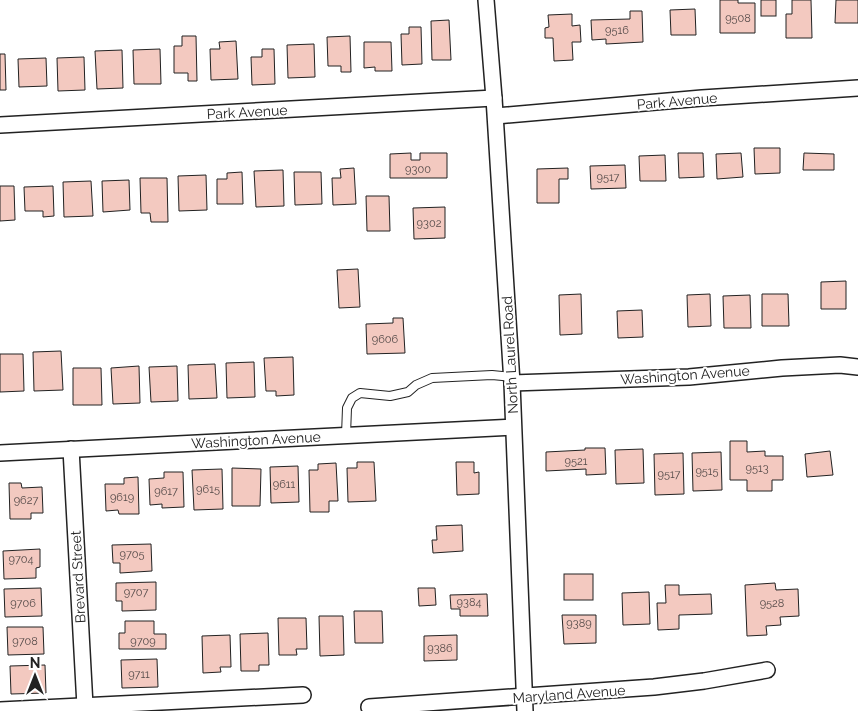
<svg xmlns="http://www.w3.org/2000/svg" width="858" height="711" viewBox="0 0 858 711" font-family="Raleway,sans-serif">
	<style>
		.building { fill: #f3c9c0; stroke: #222 }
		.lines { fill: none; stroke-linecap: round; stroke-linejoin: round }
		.lane-casing { stroke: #222; stroke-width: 10 }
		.street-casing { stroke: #222; stroke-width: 18 }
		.lane { stroke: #fff; stroke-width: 8 }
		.street { stroke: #fff; stroke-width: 15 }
		.labels { text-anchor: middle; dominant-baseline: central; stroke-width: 4; stroke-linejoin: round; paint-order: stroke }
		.number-label { font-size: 11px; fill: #564c4a }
		.street-label { font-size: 14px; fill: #222; stroke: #fff }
	</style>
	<rect width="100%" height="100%" fill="#fff"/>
	<!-- building -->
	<g class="building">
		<path d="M720,0H738V3H755V33H720Z"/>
		<rect x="761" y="0" width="15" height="16"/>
		<path d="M792,0H811L812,38H786V14H792Z"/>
		<path d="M836,0H858V23H835Z"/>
		<path d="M695,9L696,35H671L670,10Z"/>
		<path d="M630,11H642L643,42L606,44V39L592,40L591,20L630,19Z"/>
		<path d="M572,14V26L580,25L581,42H572L573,60L554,61L553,38H545V28L549,27L548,15Z"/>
		<path d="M449,20L451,60H432L431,21Z"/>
		<path d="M409,27H421L422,64L402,65L401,34H409Z"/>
		<path d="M182,36H196L197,81H188V73H174V46H182Z"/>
		<path d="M350,36L351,72H341V66H328L327,37Z"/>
		<path d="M236,41L238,79L211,80L210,49H220L219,42Z"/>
		<path d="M364,42H391L392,71H375V67L364,68Z"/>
		<path d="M314,44L315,77L288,78L287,45Z"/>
		<path d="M160,49L161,84H134L133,50Z"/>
		<path d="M262,49H274L275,84L252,85L251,57H262Z"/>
		<path d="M122,50L123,88L97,89L95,51Z"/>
		<path d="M0,54H5L6,90H0Z"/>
		<path d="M84,57L85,90L58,91L57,58Z"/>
		<path d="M46,58L47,86L19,87L18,59Z"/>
		<path d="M754,148H780V173L755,174Z"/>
		<path d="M411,153V160H420V153H447V178H390V154Z"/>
		<path d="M678,153H703L704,177L679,178Z"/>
		<path d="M741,153L743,177L717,179L716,154Z"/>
		<path d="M804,153L834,154V170H803Z"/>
		<path d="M665,155L666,181H640L639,156Z"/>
		<path d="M625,165L626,188L591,189L590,166Z"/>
		<path d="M354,168L356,204L333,205L332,178H341L340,169Z"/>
		<path d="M568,168V179H559V203H537V169Z"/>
		<path d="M283,170L284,206L256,207L254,171Z"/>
		<path d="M242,172L243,204H217V179H227V173Z"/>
		<path d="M294,172H321L322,204L295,205Z"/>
		<path d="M206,175L207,210L179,211L178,176Z"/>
		<path d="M140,178H167L168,222H151L150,213H141Z"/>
		<path d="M129,180L130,210L103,212L102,181Z"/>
		<path d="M91,181L93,216L64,217L63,182Z"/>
		<path d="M0,186H14L15,220L0,221Z"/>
		<path d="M53,186L54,216L43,217V211H25L24,187Z"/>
		<path d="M366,196H389L390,231H367Z"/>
		<path d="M445,207V238L414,239L413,208Z"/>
		<path d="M358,269L360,307L339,308L337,270Z"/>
		<path d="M846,281V309H821V282Z"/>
		<path d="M581,294L582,334L560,335L559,295Z"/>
		<path d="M710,294L711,326L688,327L687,295Z"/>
		<path d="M762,294H788L789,326H762Z"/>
		<path d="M750,295L751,328H724L723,296Z"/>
		<path d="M642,310L643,337L618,338L617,311Z"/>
		<path d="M393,318H403L405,353L367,354L366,324L393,323Z"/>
		<path d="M61,351L63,390L34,391L33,352Z"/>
		<path d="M0,354H23L24,391L0,392Z"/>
		<path d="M293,357L294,395L276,396V391H266L264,358Z"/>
		<path d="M254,362L255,397L227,398L226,363Z"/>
		<path d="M215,364L217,398L189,399L188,365Z"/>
		<path d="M139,366L140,403L113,404L111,368Z"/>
		<path d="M177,366L178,401L151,402L149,367Z"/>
		<path d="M73,368H101L102,405H73Z"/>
		<path d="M730,441H747V452L765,451V456H783V480H772V491H747V480H730Z"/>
		<path d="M585,448H605L606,474L586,475V469L546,471V452L585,450Z"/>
		<path d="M643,449L644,483L616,484L615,450Z"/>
		<path d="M830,451L833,475L807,477L805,454Z"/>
		<path d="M721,452L722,490L693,491L692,453Z"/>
		<path d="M683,453L684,494L655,495L654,454Z"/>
		<path d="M357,462H374L376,501L348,502L347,468H357Z"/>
		<path d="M456,462H474V473L479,472V494L457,495Z"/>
		<path d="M336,463L338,501H329V512H310L309,470H318V464Z"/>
		<path d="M298,466L299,502L271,503L270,467Z"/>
		<path d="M232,468L261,469L260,506H232Z"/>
		<path d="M222,469L223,509L194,510L192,470Z"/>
		<path d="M164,472H183L184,507L162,508V504L150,505L149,479L164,478Z"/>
		<path d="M138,477L139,514H119L118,510L106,511L105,484H124V478Z"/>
		<path d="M9,483H21L22,488L42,487L43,513H31V519H10Z"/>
		<path d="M462,525L463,551L433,553L432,540H437L436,526Z"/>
		<path d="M151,544L152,571L120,573V563H113L112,545Z"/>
		<path d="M40,549V567L36,568V578L4,579L3,551Z"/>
		<rect x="564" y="574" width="29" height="26"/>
		<path d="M156,582V610L122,611V601H116V583Z"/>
		<path d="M775,583L776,590L798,589L799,616L780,617L781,625L766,626L767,635L747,636L745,585Z"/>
		<path d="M665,585H679V595L711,594L712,614L679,615V629L658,630L657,603H666Z"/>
		<path d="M41,588L42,616L5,617L4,589Z"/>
		<path d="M418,588H435L436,605L419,606Z"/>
		<path d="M649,592L650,624L623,625L622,593Z"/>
		<path d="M487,594L488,616H460V609H451L450,595Z"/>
		<path d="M354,611H382L383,643H355Z"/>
		<path d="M562,615H596V643L564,644Z"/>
		<path d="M319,616H343L344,655L320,656Z"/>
		<path d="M278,618H306L307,649H296L297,655H279Z"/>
		<path d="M125,621H154V634H166V649H119V633H125Z"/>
		<path d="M7,627H43L44,654L8,655Z"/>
		<path d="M268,633L269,665H259V671H241L240,634Z"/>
		<path d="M230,635L231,667H220L221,672L203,673L202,636Z"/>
		<path d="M457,635V660L424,661V636Z"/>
		<path d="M157,659L158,687L122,688L121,660Z"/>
		<path d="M45,665L46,693L11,694L10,666Z"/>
	</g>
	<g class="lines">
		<defs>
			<path id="lane" d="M346,435L347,408L352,398L360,393L390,396L408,392L416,385L432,378L492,375L512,377"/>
			<g id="street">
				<path d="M486,0L494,98L512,383L525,711"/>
				<path d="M496,116L702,98L858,88"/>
				<path d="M0,125L494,98"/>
				<path d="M512,383L689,377L782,368L840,365L858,367"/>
				<path d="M71,449L85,706"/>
				<path d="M0,453L513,427"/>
				<path d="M369,707L654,687L704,681L767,670"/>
				<path d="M0,710L303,695"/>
			</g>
		</defs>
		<!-- lane casing -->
		<use href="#lane" class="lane-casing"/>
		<!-- street casing -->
		<use href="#street" class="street-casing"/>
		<!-- lane -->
		<use href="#lane" class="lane"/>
		<!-- street -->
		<use href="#street" class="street"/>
	</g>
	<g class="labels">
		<!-- number labels -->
		<g class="number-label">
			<text x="738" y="18">9508</text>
			<text x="617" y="30">9516</text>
			<text x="418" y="169">9300</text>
			<text x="608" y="177">9517</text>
			<text x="429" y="223">9302</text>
			<text x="385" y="339">9606</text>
			<text x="576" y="461">9521</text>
			<text x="757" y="468">9513</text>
			<text x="707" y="471">9515</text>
			<text x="669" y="474">9517</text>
			<text x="284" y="484">9611</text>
			<text x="208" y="489">9615</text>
			<text x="166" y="491">9617</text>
			<text x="122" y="497">9619</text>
			<text x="26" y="500">9627</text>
			<text x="132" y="554">9705</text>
			<text x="21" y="559">9704</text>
			<text x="136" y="592">9707</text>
			<text x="469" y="602">9384</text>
			<text x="23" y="603">9706</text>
			<text x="772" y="603">9528</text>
			<text x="579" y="623">9389</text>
			<text x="25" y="641">9708</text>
			<text x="143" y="641">9709</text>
			<text x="440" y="648">9386</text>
			<text x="139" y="674">9711</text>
		</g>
		<!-- street labels -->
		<g class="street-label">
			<text transform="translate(677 101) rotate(-5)">Park Avenue</text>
			<text transform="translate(247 112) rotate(-3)">Park Avenue</text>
			<text transform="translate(510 355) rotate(-93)">North Laurel Road</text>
			<text transform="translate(685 375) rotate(-4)">Washington Avenue</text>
			<text transform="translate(256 440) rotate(-3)">Washington Avenue</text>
			<text transform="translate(78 577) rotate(-93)">Brevard Street</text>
			<text transform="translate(569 694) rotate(-4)">Maryland Avenue</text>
		</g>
	</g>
	<!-- north arrow -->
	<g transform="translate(35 676)" stroke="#ffffff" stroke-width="4" paint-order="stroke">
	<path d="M0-4L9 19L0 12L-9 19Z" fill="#222222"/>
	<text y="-8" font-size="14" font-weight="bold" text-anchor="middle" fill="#222222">N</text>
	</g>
</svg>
